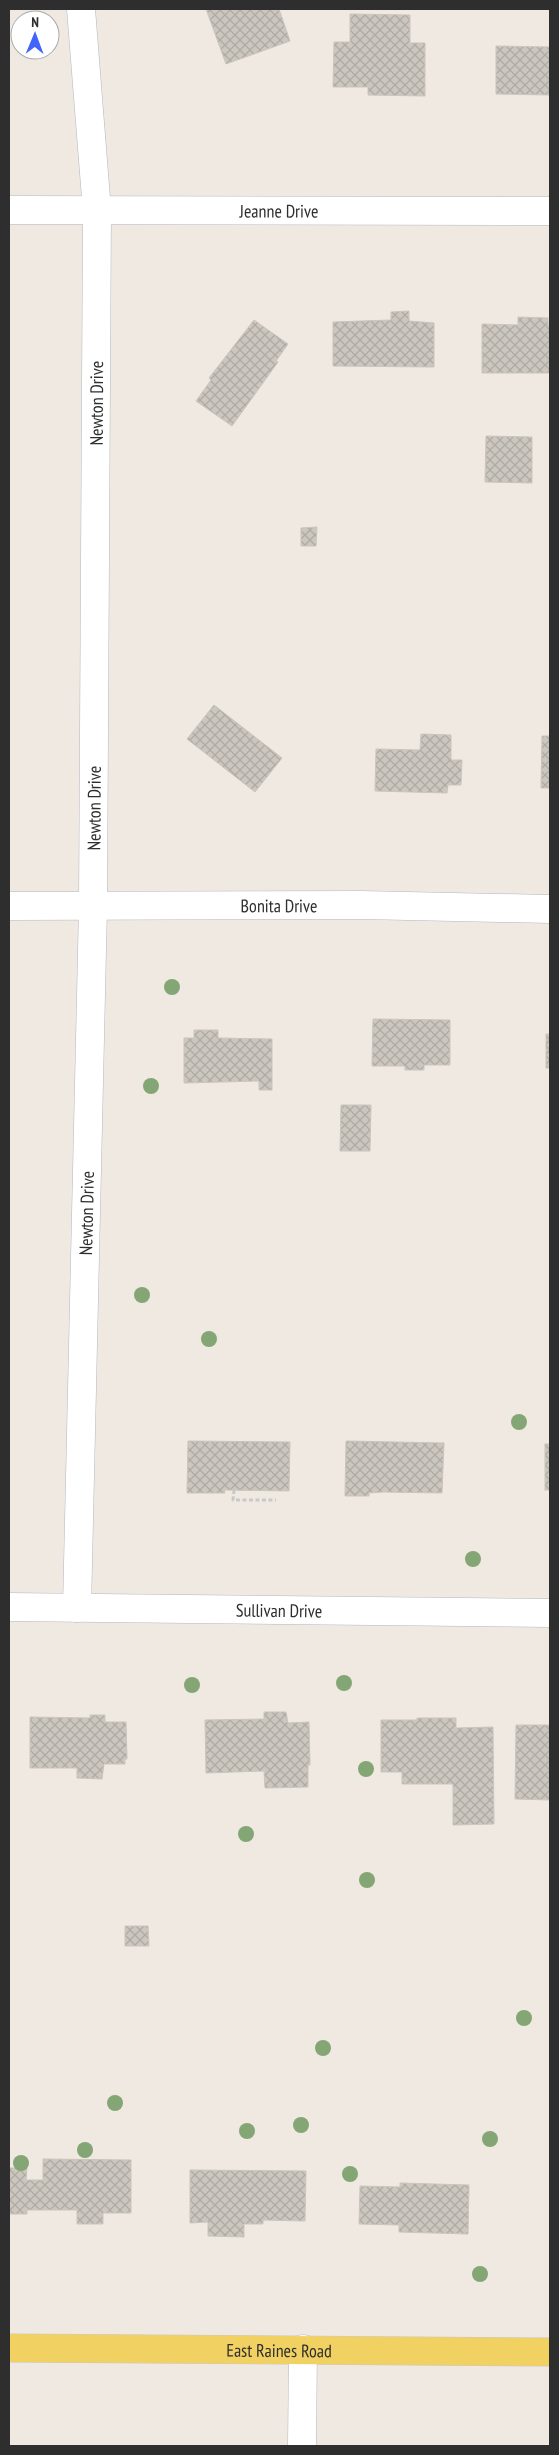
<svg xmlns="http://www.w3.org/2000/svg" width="559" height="2455" viewBox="0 0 559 2455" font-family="'PT Sans Narrow',sans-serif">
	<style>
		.building { fill: url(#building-cross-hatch); stroke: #cbc5ba }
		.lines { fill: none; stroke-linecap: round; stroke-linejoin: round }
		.minor-casing { stroke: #b4b7c1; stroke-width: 29 }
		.major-casing { stroke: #c9c9c9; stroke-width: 29 }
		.path { stroke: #c9c9c9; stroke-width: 3; stroke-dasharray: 4 2.5; stroke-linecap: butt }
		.minor { stroke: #fff; stroke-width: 28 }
		.major { stroke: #f2d163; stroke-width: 28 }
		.tree { fill: #84a574 }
		.labels { text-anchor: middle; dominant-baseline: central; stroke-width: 4; stroke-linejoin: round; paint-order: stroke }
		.street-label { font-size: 18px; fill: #2e2e2e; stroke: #fff }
	</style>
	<defs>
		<pattern id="building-cross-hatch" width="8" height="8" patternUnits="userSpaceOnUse" patternTransform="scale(1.25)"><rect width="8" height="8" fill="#cbc7bf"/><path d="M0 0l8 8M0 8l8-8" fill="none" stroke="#afaba4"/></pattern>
	</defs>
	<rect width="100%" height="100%" fill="#efe9e1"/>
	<!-- building -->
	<g class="building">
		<path d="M206,9H279L290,41L226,64Z"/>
		<path d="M350,14L410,15V43H425V96L368,95V87H333L334,42H350Z"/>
		<path d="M496,46L550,47V95L496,94Z"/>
		<path d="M409,311V321L434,323V367L333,366V322L391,320V312Z"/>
		<path d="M518,317L548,318V325H550V373H482V324L518,325Z"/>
		<path d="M254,320L288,344L276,361L278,362L232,426L196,401L211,380L209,378Z"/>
		<path d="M486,436L532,437V483L485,482Z"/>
		<path d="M317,527L316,546H301V528Z"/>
		<path d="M214,705L282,758L255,792L187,739Z"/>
		<path d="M421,734L451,735V760H462L461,785H448L447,793L375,791L376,749L420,750Z"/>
		<path d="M542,736H550V788H541Z"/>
		<path d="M373,1019L450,1020V1065H424V1070H405V1066H372Z"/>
		<path d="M194,1030H218V1038L272,1039V1090H259V1081L184,1083V1038H194Z"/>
		<rect x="546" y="1034" width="4" height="34"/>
		<path d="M341,1105H371L370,1151H340Z"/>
		<path d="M188,1441L290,1442L289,1491L224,1490L225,1493H187Z"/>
		<path d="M346,1441L444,1443L442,1493L383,1492L369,1493V1496H345Z"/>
		<rect x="545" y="1444" width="5" height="46"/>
		<path d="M264,1712H286L288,1723L309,1722L310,1765H308V1787L265,1788L264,1771L206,1773L205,1720L264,1719Z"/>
		<path d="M90,1715H105V1722H126L127,1759H125V1764H104L102,1779L77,1778V1768H30V1717L90,1718Z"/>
		<path d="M417,1718H456V1728L493,1727L494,1824L453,1825V1784H402V1772H381V1720H417Z"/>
		<path d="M516,1725H550V1800L515,1799Z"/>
		<path d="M125,1926H148L149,1946H125Z"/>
		<path d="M43,2159L131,2160V2213H103V2224H77V2210H27V2214H9V2168H27L26,2180H43Z"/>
		<path d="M190,2170L306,2171L305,2221L263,2220V2224H244V2237L208,2236V2222L190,2223Z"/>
		<path d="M400,2183L469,2185L468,2234L399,2232V2225L359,2224L360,2186L400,2187Z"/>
	</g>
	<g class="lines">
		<defs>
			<g id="minor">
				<path id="s1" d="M9,210L550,211"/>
				<path id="s2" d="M9,906L362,905L550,909"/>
				<path id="s3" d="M9,1607L550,1613"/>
				<path id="s4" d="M77,1608L93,907L97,211L81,9"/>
				<path d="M302,2446L303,2349"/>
			</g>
			<g id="major">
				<path id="s5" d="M9,2348L550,2352"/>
			</g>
		</defs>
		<!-- minor casing -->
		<use href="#minor" class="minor-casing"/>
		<!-- major casing -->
		<use href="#major" class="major-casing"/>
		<!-- path -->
		<path class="path" d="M234,1490L233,1500H276"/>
		<!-- minor -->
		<use href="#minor" class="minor"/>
		<!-- major -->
		<use href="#major" class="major"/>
	</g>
	<!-- trees -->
	<g class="tree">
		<circle cx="172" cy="987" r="8"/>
		<circle cx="151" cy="1086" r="8"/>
		<circle cx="142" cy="1295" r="8"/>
		<circle cx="209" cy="1339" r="8"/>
		<circle cx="519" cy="1422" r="8"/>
		<circle cx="473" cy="1559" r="8"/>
		<circle cx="344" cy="1683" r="8"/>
		<circle cx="192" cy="1685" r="8"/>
		<circle cx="366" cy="1769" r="8"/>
		<circle cx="246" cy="1834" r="8"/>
		<circle cx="367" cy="1880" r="8"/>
		<circle cx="524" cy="2018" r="8"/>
		<circle cx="323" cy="2048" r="8"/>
		<circle cx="115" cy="2103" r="8"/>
		<circle cx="301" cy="2125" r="8"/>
		<circle cx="247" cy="2131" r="8"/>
		<circle cx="490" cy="2139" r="8"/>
		<circle cx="85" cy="2150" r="8"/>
		<circle cx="21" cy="2163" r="8"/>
		<circle cx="350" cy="2174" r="8"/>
		<circle cx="480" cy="2274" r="8"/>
	</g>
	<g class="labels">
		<!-- street labels -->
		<g class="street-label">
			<text stroke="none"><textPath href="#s1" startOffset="270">Jeanne Drive</textPath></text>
			<text stroke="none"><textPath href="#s4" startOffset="1205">Newton Drive</textPath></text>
			<text stroke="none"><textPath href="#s4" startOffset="800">Newton Drive</textPath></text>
			<text stroke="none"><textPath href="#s2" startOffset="270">Bonita Drive</textPath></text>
			<text stroke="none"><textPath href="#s4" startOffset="395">Newton Drive</textPath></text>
			<text stroke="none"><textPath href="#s3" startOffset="270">Sullivan Drive</textPath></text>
			<text stroke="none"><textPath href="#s5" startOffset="270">East Raines Road</textPath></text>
		</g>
	</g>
	<!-- border -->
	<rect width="559" height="2455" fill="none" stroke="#2e2e2e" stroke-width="20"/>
	<!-- north arrow -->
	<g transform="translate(35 35) rotate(1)"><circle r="24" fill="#ffffff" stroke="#ababab"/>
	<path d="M0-4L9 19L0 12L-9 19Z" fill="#4264fb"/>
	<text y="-8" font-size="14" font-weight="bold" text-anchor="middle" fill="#2e2e2e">N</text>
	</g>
</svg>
